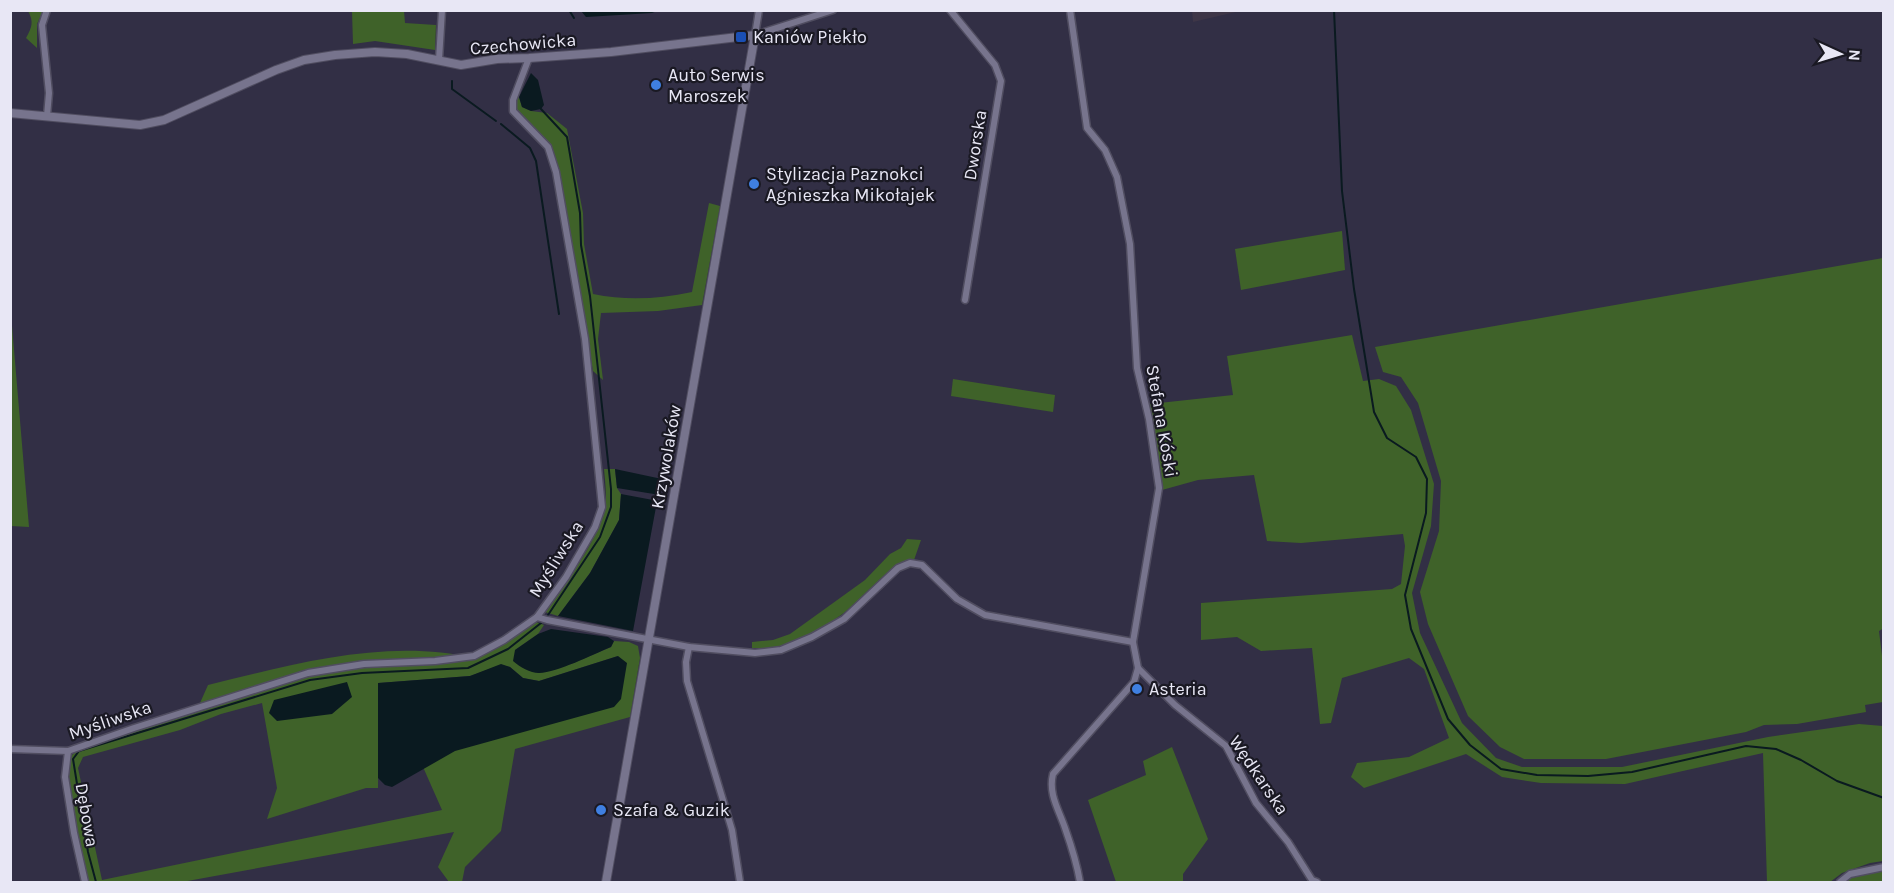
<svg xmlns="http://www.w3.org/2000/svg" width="1894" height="893" viewBox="0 0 1894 893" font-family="Karla,sans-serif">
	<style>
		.industrial { fill: #3e3647 }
		.green { fill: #3f6229; fill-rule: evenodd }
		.water { fill: #0a1a20 }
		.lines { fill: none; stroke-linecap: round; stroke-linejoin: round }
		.stream { stroke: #0a1a20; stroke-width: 2 }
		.minor-casing { stroke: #504d60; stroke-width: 9 }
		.tertiary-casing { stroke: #504d60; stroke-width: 10 }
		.minor { stroke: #77748d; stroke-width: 6 }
		.tertiary { stroke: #77748d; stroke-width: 8 }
		.transit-dot { fill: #1a4fb4; stroke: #1a1923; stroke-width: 2 }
		.shop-dot { fill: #3f7fe0; stroke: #1a1923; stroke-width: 2 }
		.labels { text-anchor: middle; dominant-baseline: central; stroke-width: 4.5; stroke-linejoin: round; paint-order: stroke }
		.poi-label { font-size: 18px; fill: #e8e7f5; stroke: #1a1923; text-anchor: start }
		.street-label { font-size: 18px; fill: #e8e7f5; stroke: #1a1923 }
	</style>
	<rect width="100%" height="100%" fill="#322f45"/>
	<!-- industrial -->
	<path class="industrial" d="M1192,10H1240V11L1193,22Z"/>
	<!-- green -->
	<g class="green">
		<path d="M28,11H43L37,24V48L26,38C32,27 34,22 28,11Z"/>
		<path d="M352,11H404L405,23L436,25L435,50L375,41L353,44Z"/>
		<path d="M519,97L522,107L531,111L547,113L567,129L583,213L584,244L593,294C627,301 658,299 692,292L709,203L720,206L702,305L658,311L601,313L598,339L603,380L593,371L559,171L551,146L515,108V100Z"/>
		<path d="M1342,231L1345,270L1241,290L1235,249Z"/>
		<path d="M1883,258L1884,628L1879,631L1884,672L1883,702L1865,705L1866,712L1797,724L1764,725L1746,732L1606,759H1524L1500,747L1468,716L1428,624L1420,592L1439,531L1441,481L1418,403L1401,377L1383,372L1375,347Z"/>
		<path d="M11,314L29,527L11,526Z"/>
		<path d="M1352,335L1363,381L1379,379L1396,386L1411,410L1434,484L1431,526L1412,593L1420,633L1462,723L1496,758L1522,767H1622L1768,737L1859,724L1883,726V861L1870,863L1842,873L1830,882H1767L1763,753L1625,784L1541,783L1502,777L1466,754L1364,788L1351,777L1357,763L1409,757L1449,738L1424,669L1409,658L1342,678L1331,723L1320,724L1312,648L1261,651L1237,637L1201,640V603L1392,589L1401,584L1405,546L1403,534L1301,543L1267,541L1254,475L1198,480L1162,490L1150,404L1233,395L1227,356Z"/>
		<path d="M953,379L1055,395L1053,412L951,396Z"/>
		<path d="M604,469H615L617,488L621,494L619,520L590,573L558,616L545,612C564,585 599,540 605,507C607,495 605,481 604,469Z"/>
		<path d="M907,539L921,540L914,560C894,558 859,603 841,615C824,627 804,639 784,646C774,649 762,648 752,648V642L773,640L790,634L865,580L890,554L901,548Z"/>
		<path d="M536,622L544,625L538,634L515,650L538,673L571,664L611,647L614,641L629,642L638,646L640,658L630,717L515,749L501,831L465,867L462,882H449L438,867L454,832L182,882H87C82,860 61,776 71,757C72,754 75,753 77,750L179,716L200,703L208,685C295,664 385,638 475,658L505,642ZM618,656L423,767L442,810L102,880L78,768L83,757L180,730L221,714L262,703L277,788L267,819L366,788H378L379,683L470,676L501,665L510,667L523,678L539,681Z"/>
		<path d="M1172,747L1208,839L1183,874V882H1116L1088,800L1146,775L1143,761Z"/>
		<path d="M1883,871V882H1846L1851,878Z"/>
	</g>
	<!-- water -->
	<g class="water">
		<path d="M581,11H657L652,13L586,17Z"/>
		<path d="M531,73L538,80L544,105L541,109L531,111L522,107L519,97Z"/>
		<path d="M615,469L662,479L664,481L660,495L617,488Z"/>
		<path d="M621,494L653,500L656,507L633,631L558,616L590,573L619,520Z"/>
		<path d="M551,629L608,637L614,641L611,647C592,655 558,672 539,673C530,673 520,667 513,661L515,650L538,634Z"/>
		<path d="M618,656L627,663L621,699L614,707L455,751L392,787L385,785L378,778V683L470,676L501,664L510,667L523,678L539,681Z"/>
		<path d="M347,682L352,697L332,714L277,721L269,713L274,700Z"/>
	</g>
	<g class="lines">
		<!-- stream -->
		<g class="stream">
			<path d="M569,10L574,18"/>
			<path d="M1334,10L1342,191L1354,289L1374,412L1387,438L1416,457L1427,479L1426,513L1405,595L1411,629L1448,719L1470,745L1501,769L1537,775L1588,776L1632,772L1746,746L1776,749L1801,760L1837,781L1884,798"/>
			<path d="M452,81V89L496,121"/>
			<path d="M541,109L567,137L580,213L581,245L590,296L611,489V507L600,537L548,615"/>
			<path d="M501,124L530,148L536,161L559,314"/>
			<path d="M96,882L88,852L73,759L79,751L310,680L362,673L468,668L508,649L541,623"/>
		</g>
		<defs>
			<g id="minor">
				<path d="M47,10L42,25L49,93L47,116"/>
				<path d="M759,10L755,35L833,10"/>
				<path d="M950,10L995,65L1001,81L965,300"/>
				<path d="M1070,10L1087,128L1105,150L1117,177L1130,244L1137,368L1149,419L1159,488L1133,642L1138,668L1134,682L1053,774C1048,794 1059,810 1065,828C1071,845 1077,864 1080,882"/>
				<path d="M439,60L442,10"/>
				<path d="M537,617L547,620L689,647L755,653L781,650L812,637L844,619L898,568L910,563L922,565L957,599L985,615L1133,642"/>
				<path d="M689,647L686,662L687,681L732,830L740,882"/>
				<path d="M1138,668L1175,705L1226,746L1256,803L1288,842L1312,880L1317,882"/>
				<path d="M10,749L68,751L134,728L308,673L364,664L435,661L474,656L504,640L537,617L566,577L595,527L602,507L585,339L556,172L548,147L513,111V100L529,58"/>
				<path d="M68,751L65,777L74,833L85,882"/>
				<path d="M1840,882L1850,874L1884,867"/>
			</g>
			<path id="tertiary" d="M10,113L140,125L164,120L276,70L304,60L335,55L375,52L407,54L461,65L497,59L529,58L611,52L755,35L606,882"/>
		</defs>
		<!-- minor casing -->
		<use href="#minor" class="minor-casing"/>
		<!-- tertiary casing -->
		<use href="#tertiary" class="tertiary-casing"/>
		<!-- minor -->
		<use href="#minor" class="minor"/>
		<!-- tertiary -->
		<use href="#tertiary" class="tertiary"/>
	</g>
	<!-- markers -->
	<rect class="transit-dot" x="735" y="31" width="12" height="12" rx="3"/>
	<g class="shop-dot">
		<circle cx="656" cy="85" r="6"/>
		<circle cx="754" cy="184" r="6"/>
		<circle cx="1137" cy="689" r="6"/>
		<circle cx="601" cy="810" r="6"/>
	</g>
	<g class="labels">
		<!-- poi labels -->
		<g class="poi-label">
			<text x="753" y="37">Kaniów Piekło</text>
			<text x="668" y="75">Auto Serwis<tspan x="668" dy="21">Maroszek</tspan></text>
			<text x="766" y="174">Stylizacja Paznokci<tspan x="766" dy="21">Agnieszka Mikołajek</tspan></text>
			<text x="1149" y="689">Asteria</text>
			<text x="613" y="810">Szafa &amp; Guzik</text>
		</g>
		<!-- street labels -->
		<g class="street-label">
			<text transform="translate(523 44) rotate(-5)">Czechowicka</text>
			<text transform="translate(975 145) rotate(-81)">Dworska</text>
			<text transform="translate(1162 421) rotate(80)">Stefana Kóski</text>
			<text transform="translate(666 457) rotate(-80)">Krzywolaków</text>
			<text transform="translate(556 559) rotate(-58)">Myśliwska</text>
			<text transform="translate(110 720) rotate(-19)">Myśliwska</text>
			<text transform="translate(1259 775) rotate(56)">Wędkarska</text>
			<text transform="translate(87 815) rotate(80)">Dębowa</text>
		</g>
	</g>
	<!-- border -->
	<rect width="1894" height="893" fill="none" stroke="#e8e7f5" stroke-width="24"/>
	<!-- north arrow -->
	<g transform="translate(1840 54) rotate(94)" stroke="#1a1923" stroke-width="4.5" paint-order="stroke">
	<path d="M0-4.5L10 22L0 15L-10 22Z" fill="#e8e7f5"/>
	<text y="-9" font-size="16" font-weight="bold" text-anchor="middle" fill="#e8e7f5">N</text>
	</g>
</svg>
